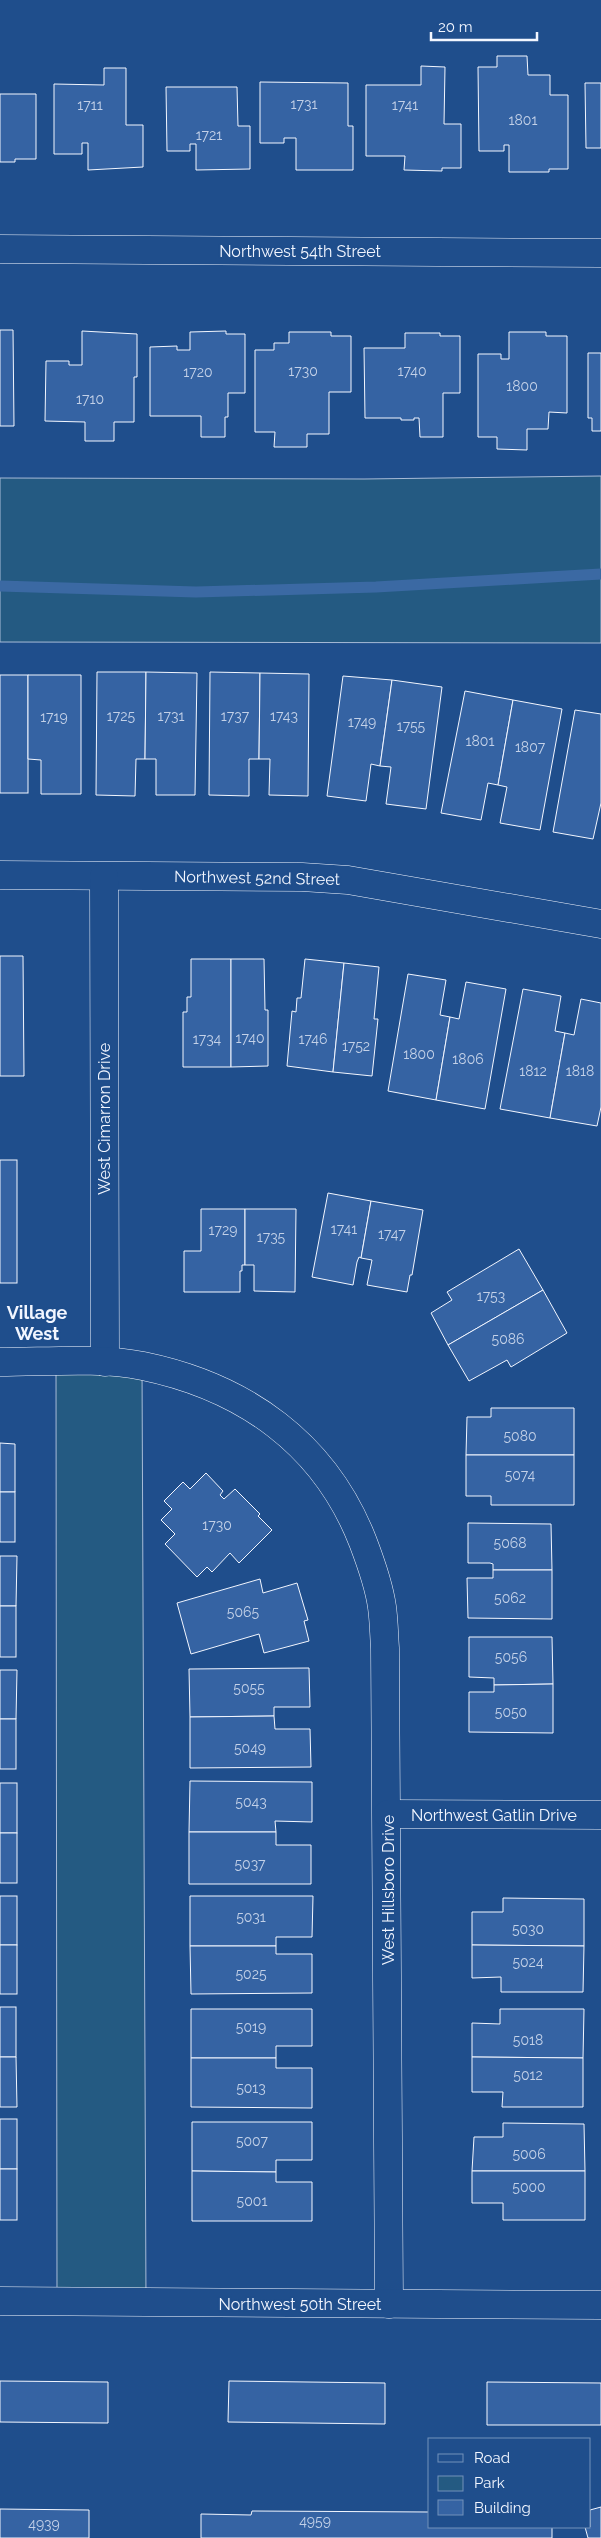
<svg xmlns="http://www.w3.org/2000/svg" width="601" height="2538" viewBox="0 0 601 2538" font-family="Raleway,sans-serif">
	<style>
		.green { fill: #245a82; stroke: #a8bbd7 }
		.lines { fill: none; stroke-linecap: round; stroke-linejoin: round }
		.stream { stroke: #3b69a3; stroke-width: 11 }
		.building { fill: #3563a3; stroke: #f2f6ff }
		.minor-casing { stroke: #f2f6ff; stroke-width: 29 }
		.minor { stroke: #1f4e8c; stroke-width: 28 }
		.labels { text-anchor: middle; dominant-baseline: central; stroke-width: 4; stroke-linejoin: round; paint-order: stroke }
		.number-label { font-size: 14px; fill: #c3d1e8 }
		.street-label { font-size: 16px; fill: #f2f6ff; stroke: #1f4e8c }
		.neighbourhood-label { font-size: 18px; font-weight: bold; fill: #f2f6ff; stroke: #1f4e8c }
	</style>
	<rect width="100%" height="100%" fill="#1f4e8c"/>
	<!-- green -->
	<g class="green">
		<path d="M601,476V643L0,642V478L364,479Z"/>
		<path d="M56,1362L142,1366L146,2302H57Z"/>
	</g>
	<g class="lines">
		<!-- stream -->
		<path class="stream" d="M0,586L196,592L376,587L601,574"/>
	</g>
	<!-- building -->
	<g class="building">
		<path d="M497,56H527L528,75H550V95H568V169H549V172H509V145H504V151H479L478,67H497Z"/>
		<path d="M421,66L445,67L444,124H461V168H442V171L404,170L405,156H366V85H421Z"/>
		<path d="M104,68H126V125H143V167L88,170V143H82V154H54V84L104,85Z"/>
		<path d="M260,82L348,83V126H353V170H296V138H284V143H260Z"/>
		<path d="M585,83H601V148H586Z"/>
		<path d="M166,87H237L238,126H250V169L196,170V144H190V151H167Z"/>
		<path d="M0,94H36V159H15V162H0Z"/>
		<path d="M0,330H13L14,426H0Z"/>
		<path d="M82,331L137,334V377H134V422H114V441H85V422L45,421L46,361H69V365H82Z"/>
		<path d="M226,331V334H245V393H228V417H225V437H201V416H150V347L177,346V350H190V332Z"/>
		<path d="M289,332H331V336H351V392H329V434H307V447H274L275,432H255V350H274V343H289Z"/>
		<path d="M509,332H546V336H567V413L549,412L548,429H527V450L497,449V437H478V354H501V359H509Z"/>
		<path d="M405,333H440V336H460V393H443V437H420L419,418H414V420H401V418H365L364,348H405Z"/>
		<path d="M588,353H601V431H592V418H588Z"/>
		<path d="M97,672H146L145,759H136L135,796L96,795Z"/>
		<path d="M146,672L197,673L195,795H156V759H145Z"/>
		<path d="M210,672L260,673L259,759H249V796L209,795Z"/>
		<path d="M260,673L309,674L308,796L269,795L270,759H259Z"/>
		<rect x="0" y="675" width="28" height="118"/>
		<path d="M28,675H81V794H41V760L28,759Z"/>
		<path d="M343,676L392,680L380,766L371,764L366,801L327,796Z"/>
		<path d="M392,680L442,687L426,809L386,804L391,767L380,766Z"/>
		<path d="M465,691L513,700L498,785L488,783L481,820L441,813Z"/>
		<path d="M513,700L562,709L540,830L500,823L507,787L498,785Z"/>
		<path d="M575,710L601,714V803L593,839L553,832Z"/>
		<path d="M0,956H23L24,1076H0Z"/>
		<path d="M191,959H231V1067H183V1012H187V997H191Z"/>
		<path d="M231,959H264L265,1010H268V1066L231,1067Z"/>
		<path d="M305,959L344,963L333,1072L287,1066L292,1011L296,1012L297,998H301Z"/>
		<path d="M344,963L379,967L374,1019H378L372,1076L333,1072Z"/>
		<path d="M408,974L446,980L440,1015L450,1017L436,1100L388,1091Z"/>
		<path d="M466,982L506,989L485,1109L436,1100L450,1017L459,1019Z"/>
		<path d="M523,989L561,996L555,1031L565,1033L550,1118L500,1109Z"/>
		<path d="M581,999L601,1003V1107L597,1126L550,1118L565,1033L574,1035Z"/>
		<rect x="0" y="1160" width="17" height="123"/>
		<path d="M328,1193L371,1201L361,1258L359,1257L357,1262L353,1285L312,1277Z"/>
		<path d="M371,1201L423,1210L412,1275H410L407,1292L367,1285L372,1260L361,1258Z"/>
		<path d="M201,1209H245V1265H242V1271H240V1292H184V1251H201Z"/>
		<path d="M245,1209H296L295,1292L254,1291V1265H245Z"/>
		<path d="M519,1249L543,1290L448,1345L431,1313L452,1300L447,1292Z"/>
		<path d="M543,1290L567,1333L511,1367L507,1360L469,1381L448,1345Z"/>
		<path d="M491,1408H574V1455H466L467,1417H491Z"/>
		<path d="M0,1443L15,1444V1492H0Z"/>
		<path d="M466,1455H574V1505H491V1496H466Z"/>
		<path d="M206,1473L223,1491L220,1495L224,1499L235,1489L260,1514L258,1516L272,1530L239,1563L230,1553L212,1572L207,1567L197,1577L165,1544L175,1534L161,1520L172,1509L164,1501L183,1482L190,1489Z"/>
		<rect x="0" y="1492" width="15" height="50"/>
		<path d="M468,1523L551,1524L552,1570H493V1564L490,1563H468Z"/>
		<path d="M0,1556H17L16,1606H0Z"/>
		<path d="M493,1570H552V1619L468,1618L467,1578H493Z"/>
		<path d="M260,1579L263,1593L297,1583L308,1620L304,1621L309,1641L264,1653L259,1634L191,1654L177,1603Z"/>
		<rect x="0" y="1606" width="16" height="51"/>
		<path d="M469,1637H552L553,1684L494,1685V1678L469,1677Z"/>
		<path d="M309,1668L310,1707H274V1716L190,1717L189,1669Z"/>
		<path d="M0,1670H17L16,1719H0Z"/>
		<path d="M553,1684V1733L469,1732V1692H494V1685Z"/>
		<path d="M274,1716L275,1729H310L311,1767L190,1768V1717Z"/>
		<rect x="0" y="1719" width="16" height="50"/>
		<path d="M190,1781L312,1782V1822L275,1821L276,1832H189Z"/>
		<rect x="0" y="1783" width="17" height="50"/>
		<path d="M189,1832H276V1845H311V1884H189Z"/>
		<rect x="0" y="1833" width="17" height="50"/>
		<rect x="0" y="1896" width="17" height="49"/>
		<path d="M190,1896H313L312,1937H276V1946H190Z"/>
		<path d="M503,1898L584,1899V1946L472,1945V1912H503Z"/>
		<rect x="0" y="1945" width="17" height="49"/>
		<path d="M472,1945L584,1946L583,1992H501V1977L472,1978Z"/>
		<path d="M190,1946H276V1954H312V1993L191,1994Z"/>
		<rect x="0" y="2007" width="16" height="50"/>
		<path d="M191,2009H312V2046H276V2058H191Z"/>
		<path d="M500,2009H584L583,2058L472,2057V2023L500,2024Z"/>
		<path d="M0,2057H16L17,2107H0Z"/>
		<path d="M472,2057L583,2058V2107H502L503,2092H472Z"/>
		<path d="M191,2058H276V2068H312V2108L191,2107Z"/>
		<rect x="0" y="2119" width="17" height="50"/>
		<path d="M192,2122H312V2160H276V2172L192,2171Z"/>
		<path d="M503,2123L584,2124L585,2171H472L474,2137H503Z"/>
		<rect x="0" y="2169" width="17" height="51"/>
		<path d="M192,2171L276,2172V2182H312V2221H192Z"/>
		<path d="M472,2171H585V2220H503V2203H472Z"/>
		<path d="M0,2381L108,2382V2423L0,2422Z"/>
		<path d="M229,2381L385,2383V2424L228,2422Z"/>
		<path d="M487,2382L601,2383V2425H487Z"/>
		<path d="M601,2507V2538H588L585,2527H590V2510Z"/>
		<path d="M0,2509L89,2510V2538H0Z"/>
		<path d="M252,2511L430,2512V2527H552V2538H201V2514L251,2515Z"/>
	</g>
	<g class="lines">
		<defs>
			<g id="minor">
				<path d="M0,249L601,253"/>
				<path d="M0,875L302,877L348,880L601,924"/>
				<path d="M104,877L105,1362"/>
				<path d="M0,1362C47,1362 98,1357 143,1366C245,1387 325,1444 363,1542C371,1563 379,1585 382,1607C384,1621 384,1635 385,1648L389,2304"/>
				<path d="M388,1814L601,1815"/>
				<path d="M0,2301L601,2305"/>
			</g>
		</defs>
		<!-- minor casing -->
		<use href="#minor" class="minor-casing"/>
		<!-- minor -->
		<use href="#minor" class="minor"/>
	</g>
	<g class="labels">
		<!-- number labels -->
		<g class="number-label">
			<text x="304" y="104">1731</text>
			<text x="90" y="105">1711</text>
			<text x="405" y="105">1741</text>
			<text x="523" y="120">1801</text>
			<text x="209" y="135">1721</text>
			<text x="303" y="371">1730</text>
			<text x="412" y="371">1740</text>
			<text x="198" y="372">1720</text>
			<text x="522" y="386">1800</text>
			<text x="90" y="399">1710</text>
			<text x="121" y="716">1725</text>
			<text x="171" y="716">1731</text>
			<text x="235" y="716">1737</text>
			<text x="284" y="716">1743</text>
			<text x="54" y="717">1719</text>
			<text x="362" y="722">1749</text>
			<text x="411" y="726">1755</text>
			<text x="480" y="741">1801</text>
			<text x="530" y="747">1807</text>
			<text x="250" y="1038">1740</text>
			<text x="207" y="1039">1734</text>
			<text x="313" y="1039">1746</text>
			<text x="356" y="1046">1752</text>
			<text x="419" y="1054">1800</text>
			<text x="468" y="1059">1806</text>
			<text x="533" y="1071">1812</text>
			<text x="580" y="1071">1818</text>
			<text x="344" y="1229">1741</text>
			<text x="223" y="1230">1729</text>
			<text x="392" y="1234">1747</text>
			<text x="271" y="1237">1735</text>
			<text x="491" y="1296">1753</text>
			<text x="508" y="1339">5086</text>
			<text x="520" y="1436">5080</text>
			<text x="520" y="1475">5074</text>
			<text x="217" y="1525">1730</text>
			<text x="510" y="1543">5068</text>
			<text x="510" y="1598">5062</text>
			<text x="243" y="1612">5065</text>
			<text x="511" y="1657">5056</text>
			<text x="249" y="1688">5055</text>
			<text x="511" y="1712">5050</text>
			<text x="250" y="1748">5049</text>
			<text x="251" y="1802">5043</text>
			<text x="250" y="1864">5037</text>
			<text x="251" y="1917">5031</text>
			<text x="528" y="1929">5030</text>
			<text x="528" y="1962">5024</text>
			<text x="251" y="1974">5025</text>
			<text x="251" y="2027">5019</text>
			<text x="528" y="2040">5018</text>
			<text x="528" y="2075">5012</text>
			<text x="251" y="2088">5013</text>
			<text x="252" y="2141">5007</text>
			<text x="529" y="2154">5006</text>
			<text x="529" y="2187">5000</text>
			<text x="252" y="2201">5001</text>
			<text x="315" y="2521">4959</text>
			<text x="44" y="2524">4939</text>
		</g>
		<!-- street labels -->
		<g class="street-label">
			<text x="300" y="251">Northwest 54th Street</text>
			<text transform="translate(257 878) rotate(1)">Northwest 52nd Street</text>
			<text transform="translate(104 1119) rotate(-90)">West Cimarron Drive</text>
			<text x="494" y="1815">Northwest Gatlin Drive</text>
			<text transform="translate(388 1890) rotate(-90)">West Hillsboro Drive</text>
			<text x="300" y="2304">Northwest 50th Street</text>
		</g>
		<!-- neighbourhood labels -->
		<g class="neighbourhood-label">
			<text x="37" y="1312">Village<tspan x="37" dy="21">West</tspan></text>
		</g>
	</g>
	<!-- legend -->
	<rect x="428" y="2438" width="162" height="90" fill="#1f4e8c" stroke="#7391ba"/>
	<rect x="438" y="2454" width="25" height="8" fill="#1f4e8c" stroke="#7391ba"/>
	<text x="474" y="2463" font-size="15" fill="#f2f6ff">Road</text>
	<rect x="438" y="2476" width="25" height="15" fill="#245a82" stroke="#7391ba"/>
	<text x="474" y="2488" font-size="15" fill="#f2f6ff">Park</text>
	<rect x="438" y="2500" width="25" height="15" fill="#3563a3" stroke="#7391ba"/>
	<text x="474" y="2513" font-size="15" fill="#f2f6ff">Building</text>
	<!-- scale -->
	<path d="M431 32v8h106v-8" fill="none" stroke="#f2f6ff" stroke-width="2.5"/>
	<text x="438" y="32" font-size="15" fill="#f2f6ff" stroke="#1f4e8c" stroke-width="4" paint-order="stroke">20 m</text>
</svg>
